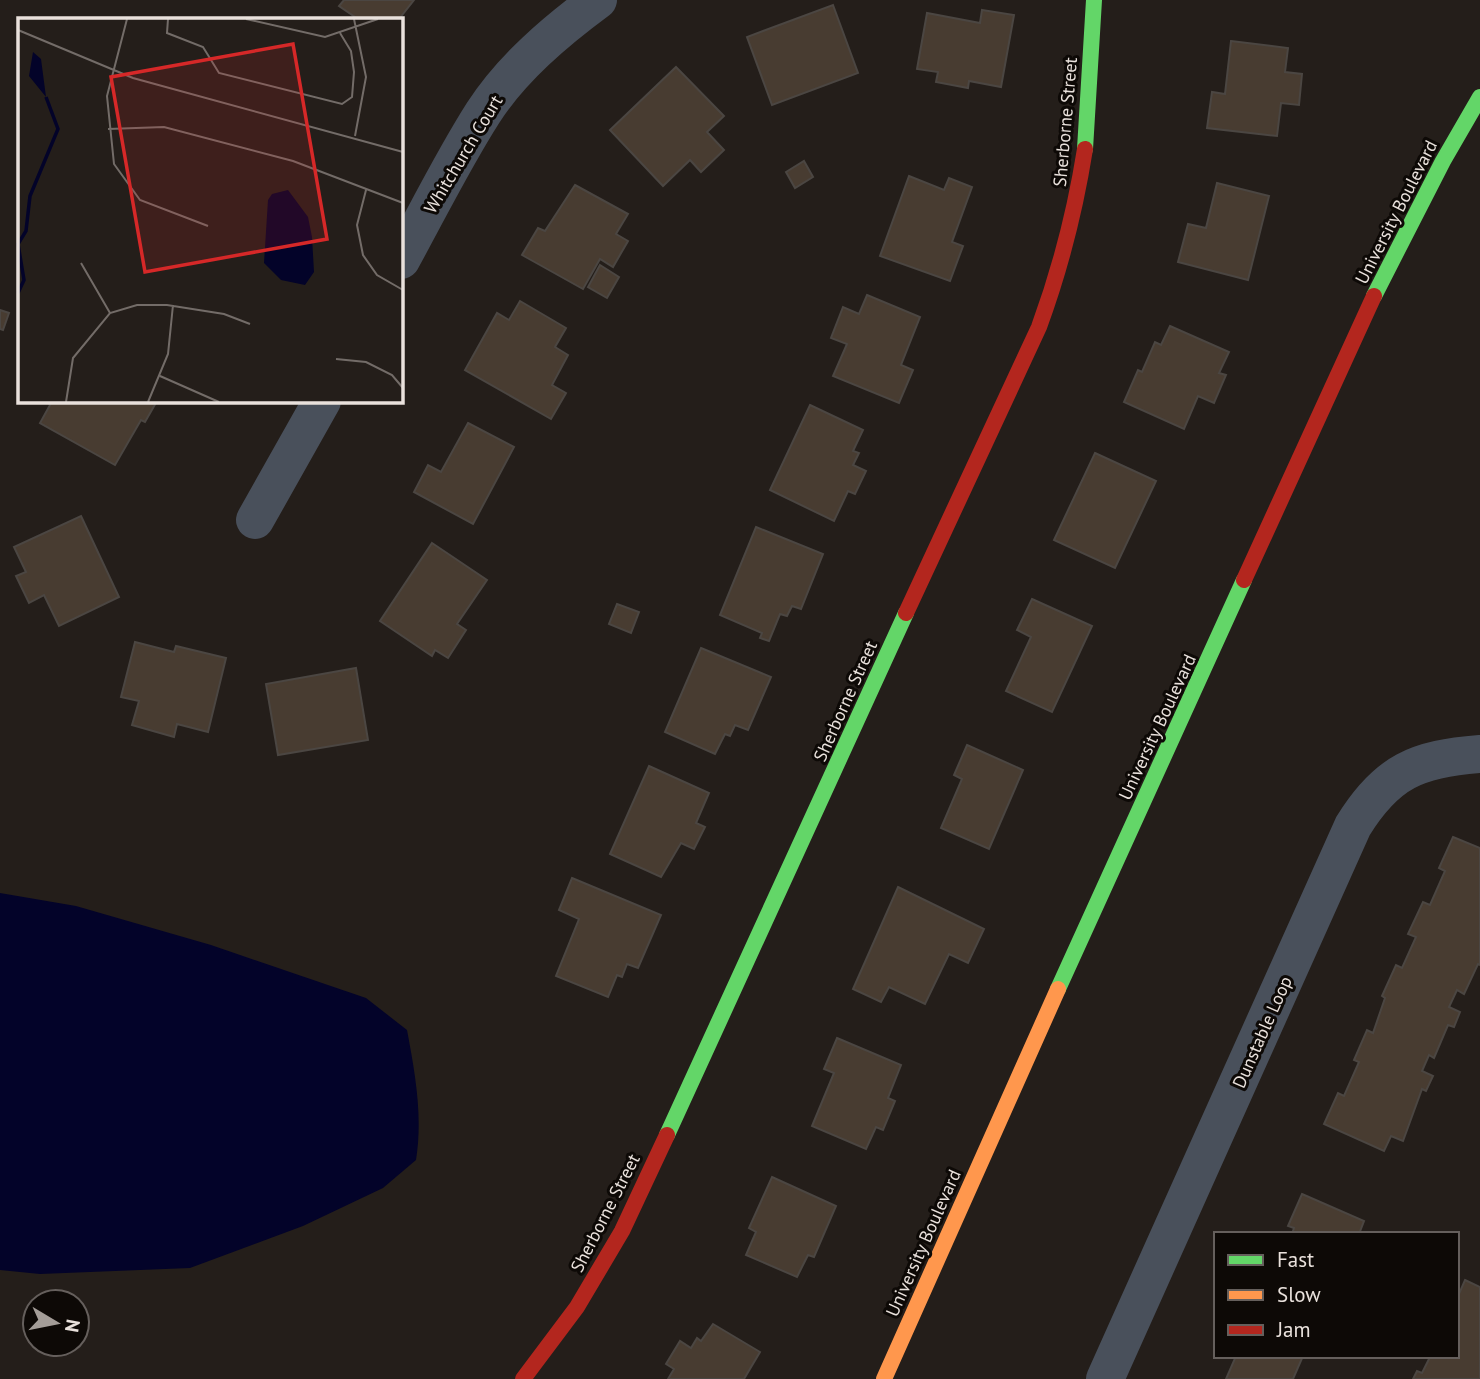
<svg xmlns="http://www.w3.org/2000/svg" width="1480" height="1379" viewBox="0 0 1480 1379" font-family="'PT Sans',sans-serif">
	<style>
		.water { fill: #030329 }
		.building { fill: #483c31; stroke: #4b4642; stroke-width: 2 }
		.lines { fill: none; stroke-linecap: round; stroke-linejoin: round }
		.street { stroke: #49505b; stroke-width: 38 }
		.fast { stroke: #63d668; stroke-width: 16 }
		.slow { stroke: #ff974d; stroke-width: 16 }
		.jam { stroke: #b3261e; stroke-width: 16 }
		.labels { text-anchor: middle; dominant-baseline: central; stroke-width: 6; stroke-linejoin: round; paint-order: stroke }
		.street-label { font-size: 18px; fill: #e9e1dc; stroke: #0d0906 }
		.inset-river { fill: none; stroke: #030329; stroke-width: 3.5 }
		.inset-road { fill: none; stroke: #736c68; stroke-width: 2 }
		.view { fill: #d62828; fill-opacity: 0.15; stroke: #d62828; stroke-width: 3.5 }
		.inset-edge { fill: none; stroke: #e9e1dc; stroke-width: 3.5 }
	</style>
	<rect width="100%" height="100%" fill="#241e1a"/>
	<!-- water -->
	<path class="water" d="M0,893L76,906L211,945L366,998L407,1030C415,1073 423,1116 416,1160L383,1188L303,1226L190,1268L40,1274L0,1270Z"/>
	<!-- building -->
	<g class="building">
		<path d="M344,0H414L399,19H358L339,6Z"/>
		<path d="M833,5L858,73L772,105L747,37Z"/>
		<path d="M982,10L1014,15L1001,87L969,81L968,88L936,82L938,72L917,69L927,13L980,23Z"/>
		<path d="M1231,41L1288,48L1285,72L1302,74L1299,105L1281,103L1277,136L1207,128L1212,92L1225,94Z"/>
		<path d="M676,67L724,116L707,132L724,150L701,172L690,160L663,186L610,130Z"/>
		<path d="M804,161L813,177L795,188L786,172Z"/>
		<path d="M909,176L944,190L949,178L972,187L952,242L963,246L950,281L880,256Z"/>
		<path d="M1217,183L1269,196L1248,280L1178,262L1188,224L1206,228Z"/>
		<path d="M575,185L628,214L616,234L628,241L613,267L600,259L583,289L522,255L538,228L545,231Z"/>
		<path d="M600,265L619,277L607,298L588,287Z"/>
		<path d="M867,295L920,317L901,365L913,370L899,403L833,376L847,344L831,338L843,307L859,314Z"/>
		<path d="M520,301L566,328L555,347L568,355L552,385L566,393L551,419L465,370L497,313L509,320Z"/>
		<path d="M0,310L9,313L3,330L0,329Z"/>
		<path d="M1170,326L1229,352L1219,373L1226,375L1214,403L1198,396L1184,429L1124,402L1138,370L1142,372L1155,342L1161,345Z"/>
		<path d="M47,401H157L145,422L141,420L115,465L40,423L50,405Z"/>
		<path d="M810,405L863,430L853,451L859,453L853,465L866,471L855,494L848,491L834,521L770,490Z"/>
		<path d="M468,423L514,447L473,524L414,492L428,465L441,472Z"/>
		<path d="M1095,453L1156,481L1115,568L1054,540Z"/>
		<path d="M81,516L119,597L59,626L44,595L29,603L16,576L26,572L14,547Z"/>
		<path d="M756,527L823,554L801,609L792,606L787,616L780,614L769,641L760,638L762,633L720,615Z"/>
		<path d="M432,543L487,580L457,624L466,630L448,658L435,650L432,656L380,621Z"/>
		<path d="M1032,599L1092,626L1052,712L1006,691L1031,637L1017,630Z"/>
		<path d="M617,604L639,612L631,633L609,624Z"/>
		<path d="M135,642L174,652L176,646L226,658L208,732L177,724L174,737L132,725L139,701L121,697Z"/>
		<path d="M701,648L771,677L748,730L735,725L730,736L725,734L715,754L665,732Z"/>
		<path d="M356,668L368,740L278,755L266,684Z"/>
		<path d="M967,745L1023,770L989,849L941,828L962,779L954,775Z"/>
		<path d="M649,766L709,793L696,823L705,827L694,849L681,843L661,877L610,854Z"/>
		<path d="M1453,837L1480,848V965L1478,964L1464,994L1457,990L1449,1007L1460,1012L1454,1027L1448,1025L1434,1058L1429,1055L1422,1071L1433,1076L1426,1091L1422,1089L1403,1141L1391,1136L1384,1151L1324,1124L1338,1093L1344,1096L1359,1062L1354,1060L1367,1030L1373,1033L1385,998L1382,996L1396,965L1402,968L1416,937L1408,934L1423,902L1430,905L1445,871L1439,868Z"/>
		<path d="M572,878L661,915L638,968L627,964L622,977L617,975L608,997L556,976L579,919L559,910Z"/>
		<path d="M898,887L984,929L968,963L949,954L925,1004L889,987L881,1002L853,989Z"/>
		<path d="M837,1038L901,1065L888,1098L895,1101L883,1130L876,1127L866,1149L812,1126L834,1073L824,1069Z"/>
		<path d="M772,1177L836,1206L814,1257L808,1255L797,1277L746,1255L756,1232L749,1228Z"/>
		<path d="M1302,1194L1364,1221L1359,1234H1292L1294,1228L1288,1226Z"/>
		<path d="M1465,1280L1480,1287V1379H1413L1417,1371L1422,1373L1430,1357L1427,1356H1457V1293L1459,1294Z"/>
		<path d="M713,1324L760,1352L744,1379H668L674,1369L666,1364L680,1341L691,1348L697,1338L701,1341Z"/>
		<path d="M1236,1356H1303L1293,1379H1226Z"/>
	</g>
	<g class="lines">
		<!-- street -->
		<g class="street">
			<path d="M401,260C428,211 453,160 483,113C512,68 556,31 598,0"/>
			<path d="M255,520L322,401"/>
			<path d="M1105,1379L1353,826C1387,771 1417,759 1480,754"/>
		</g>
		<!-- fast -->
		<g class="fast">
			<path d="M1085,149L1094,0"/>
			<path d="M1374,296L1443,161L1480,97"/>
			<path d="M1058,989L1244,580"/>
			<path d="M667,1135L906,613"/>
		</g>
		<!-- slow -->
		<path class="slow" d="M884,1379L1058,989"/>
		<!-- jam -->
		<g class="jam">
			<path d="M1244,580L1374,296"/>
			<path d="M906,613L1039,327C1061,267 1075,212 1085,149"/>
			<path d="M523,1379L577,1307L622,1231L667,1135"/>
		</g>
	</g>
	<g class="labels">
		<!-- street labels -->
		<g class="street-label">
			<text transform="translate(1065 122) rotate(-85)">Sherborne Street</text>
			<text transform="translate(463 154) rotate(-59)">Whitchurch Court</text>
			<text transform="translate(1396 212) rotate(-63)">University Boulevard</text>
			<text transform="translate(845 701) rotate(-66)">Sherborne Street</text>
			<text transform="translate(1157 727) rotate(-65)">University Boulevard</text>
			<text transform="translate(1262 1032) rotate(-66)">Dunstable Loop</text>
			<text transform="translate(605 1213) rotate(-63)">Sherborne Street</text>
			<text transform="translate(923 1243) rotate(-66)">University Boulevard</text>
		</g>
	</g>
	<!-- overview -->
	<g transform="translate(18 18)">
		<rect width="385" height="385" fill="#241e1a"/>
		<path d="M15,34L23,41L28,79L11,58ZM270,172L290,199L294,219L296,254L287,267L263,262L246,245L250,182L254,176Z" fill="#030329"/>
		<path class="inset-river" d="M0,275L6,262L0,226L8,213L12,178L40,111L28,79"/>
		<path class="inset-road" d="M109,1L89,78L96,146L122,182L190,208M150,1L149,15L185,29L201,55L324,86L334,79L336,54L333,33L322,15M228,1L307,19L360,1M336,1L348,59L337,118M0,12L115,60L385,134M90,111L146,109L275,143L385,185M348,172L339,207L345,237L359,257L385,272M63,245L92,295M318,341L348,344L374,357L385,370M142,358L201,384M48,384L55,340L92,295L119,287H149L206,296L232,306M130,384L150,336L155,287"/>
		<path class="view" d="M275,26L309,221L127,254L93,59Z"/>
		<rect width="385" height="385" class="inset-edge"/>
	</g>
	<!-- legend -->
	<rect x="1214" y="1232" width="245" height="126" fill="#0d0906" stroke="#655f5c" stroke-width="2"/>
	<rect x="1228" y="1255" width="35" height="10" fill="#63d668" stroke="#655f5c" stroke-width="2"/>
	<text x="1277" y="1267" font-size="21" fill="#e9e1dc">Fast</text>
	<rect x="1228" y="1290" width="35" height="10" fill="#ff974d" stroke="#655f5c" stroke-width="2"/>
	<text x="1277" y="1302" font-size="21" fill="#e9e1dc">Slow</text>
	<rect x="1228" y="1325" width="35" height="10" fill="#b3261e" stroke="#655f5c" stroke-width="2"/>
	<text x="1277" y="1337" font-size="21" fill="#e9e1dc">Jam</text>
	<!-- north arrow -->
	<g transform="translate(56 1323) rotate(100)"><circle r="33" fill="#0d0906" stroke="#655f5c" stroke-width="2"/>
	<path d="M0-5L12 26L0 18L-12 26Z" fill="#a49d98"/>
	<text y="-10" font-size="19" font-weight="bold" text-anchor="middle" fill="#e9e1dc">N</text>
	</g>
</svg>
